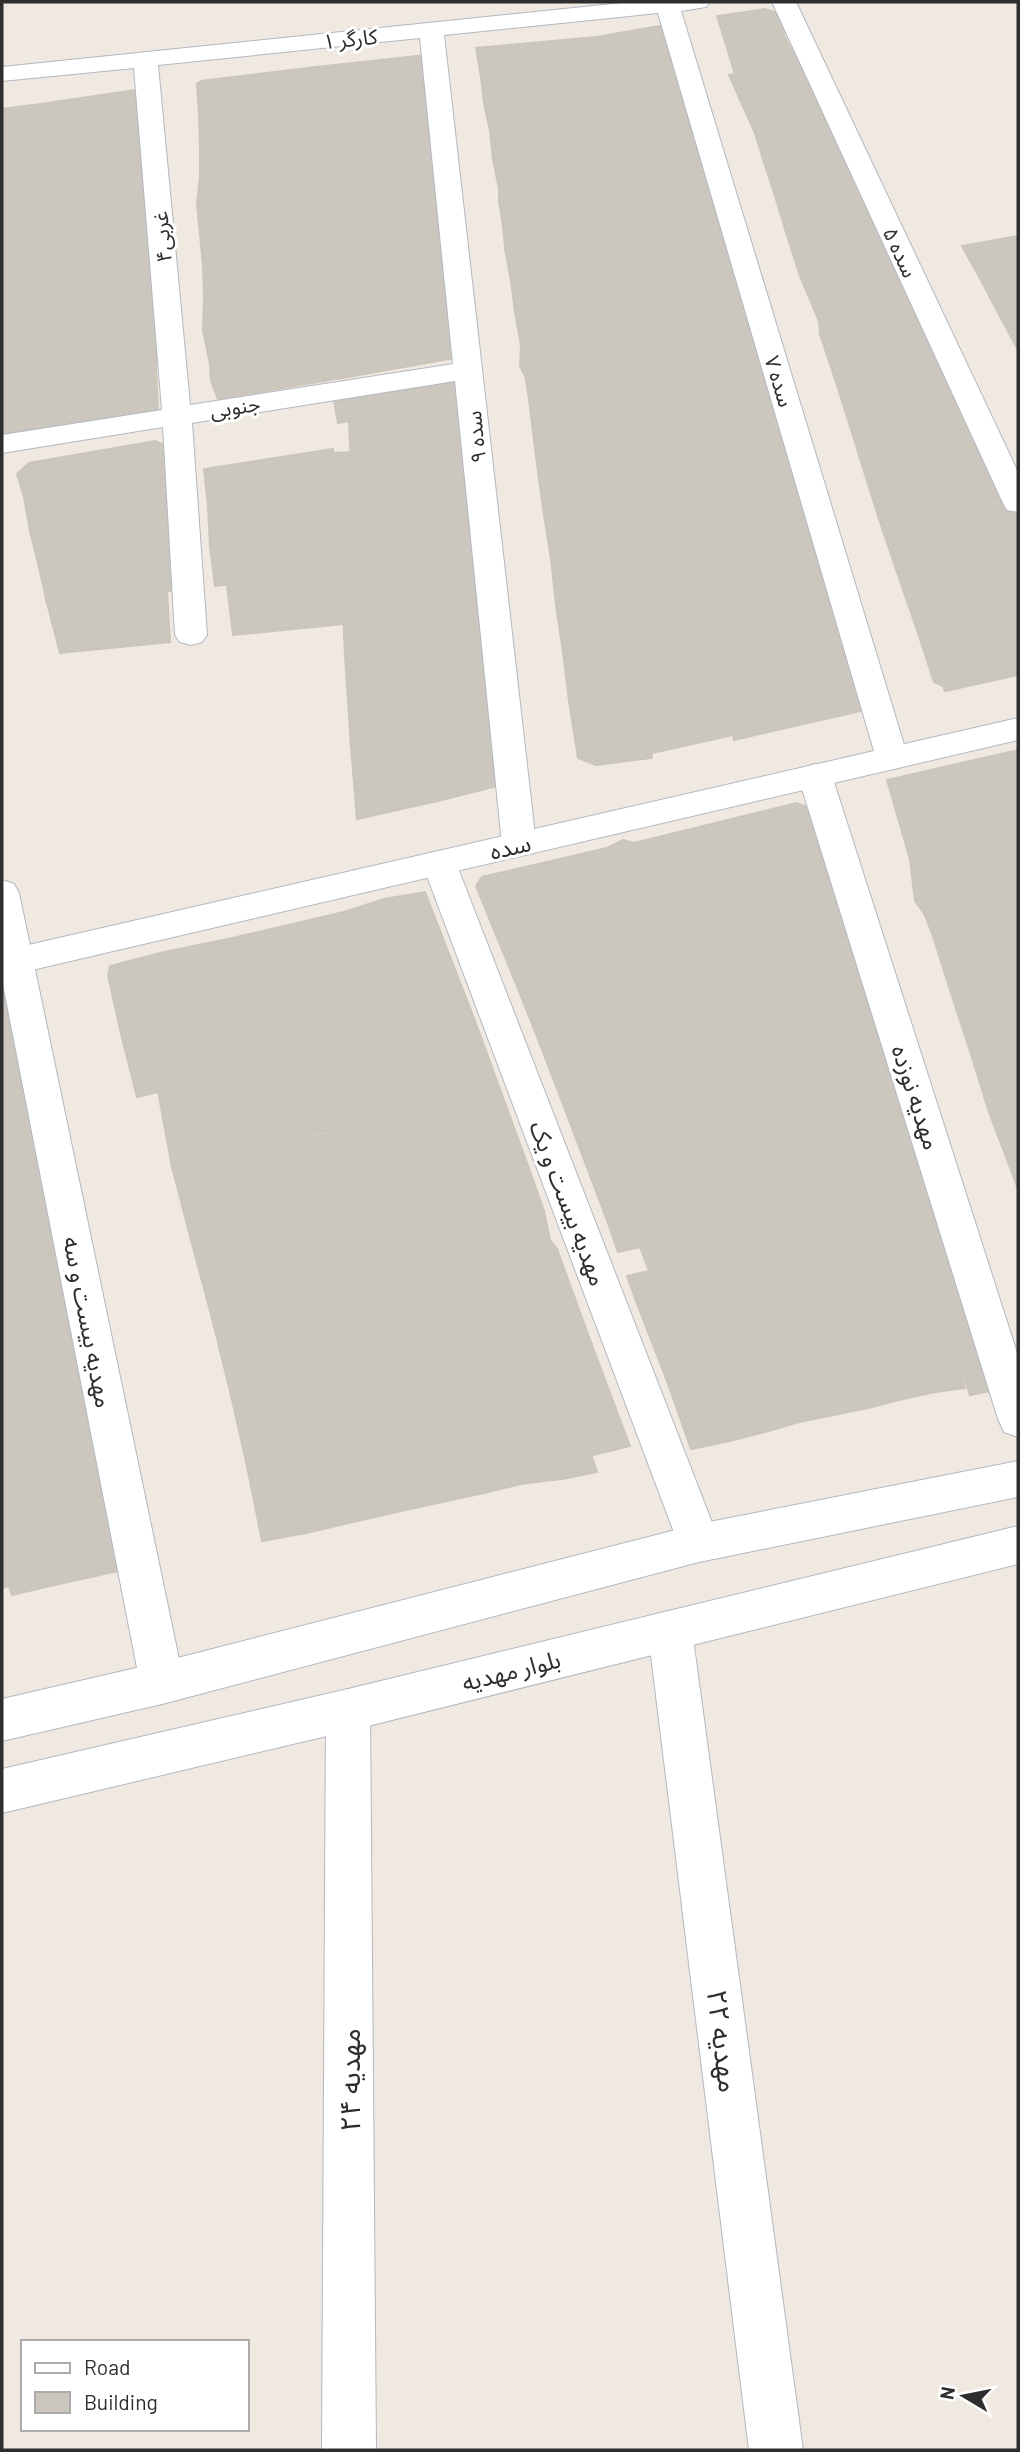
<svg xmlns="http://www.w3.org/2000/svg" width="1020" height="2452" viewBox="0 0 1020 2452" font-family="Barlow,'Noto Sans Arabic',sans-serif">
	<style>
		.building { fill: #cbc7bf; stroke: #cbc5ba; stroke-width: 2 }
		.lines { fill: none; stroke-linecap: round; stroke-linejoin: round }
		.minor-casing { stroke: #b4b7c1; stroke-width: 2 }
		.tertiary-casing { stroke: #b4b7c1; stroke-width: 2 }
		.secondary-casing { stroke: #b4b7c1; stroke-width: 2 }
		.minor { fill: #fff; fill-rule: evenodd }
		.tertiary { fill: #fff; fill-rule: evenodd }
		.secondary { fill: #fff; fill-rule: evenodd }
		.labels { text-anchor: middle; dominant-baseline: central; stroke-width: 6; stroke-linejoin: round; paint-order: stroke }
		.far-street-label { font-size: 21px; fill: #2e2e2e; stroke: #fff }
		.street-label { font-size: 24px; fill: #2e2e2e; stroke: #fff }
		.near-street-label { font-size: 28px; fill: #2e2e2e; stroke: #fff }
	</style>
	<rect width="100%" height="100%" fill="#efe9e1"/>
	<!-- building -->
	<g class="building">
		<path d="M765,9L780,14L790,32L724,38L717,16Z"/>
		<path d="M677,23L688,54L602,63L596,37Z"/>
		<path d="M782,32L802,69L811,75L831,118L755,133L729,75L735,74L724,38Z"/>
		<path d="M596,37L602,60L481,77L476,48Z"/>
		<path d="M436,54L432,84L323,101L315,67Z"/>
		<path d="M688,54L697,83L608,93L602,63Z"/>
		<path d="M602,60L607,85L484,103L481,77Z"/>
		<path d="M315,67L323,101L199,114L197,84L201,81Z"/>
		<path d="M697,83L705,111L614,124L608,93Z"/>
		<path d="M432,84L437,111L324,128L323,101Z"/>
		<path d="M607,85L612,113L490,131L484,103Z"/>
		<path d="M148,88L157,128L30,137L33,105Z"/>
		<path d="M313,100L323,101L325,131L200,147L199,114Z"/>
		<path d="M33,105L30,137L2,138V109Z"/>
		<path d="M437,111L447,138L327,159L324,128Z"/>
		<path d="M705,111L707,146L620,159L614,124Z"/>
		<path d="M612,113L616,140L493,159L490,131Z"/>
		<path d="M825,119L839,143L763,159L755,133Z"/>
		<path d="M157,128L158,158L18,167L20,137Z"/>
		<path d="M325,131L327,159L200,176V147Z"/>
		<path d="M20,137L18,167L2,169V138Z"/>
		<path d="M447,138L451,167L328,185L327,159Z"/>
		<path d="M616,140L622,169L499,189L493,159Z"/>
		<path d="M839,143L857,179L775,196L763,159Z"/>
		<path d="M716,146L723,169L624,184L621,177L620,159Z"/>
		<path d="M158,158L156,191L24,200L26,167Z"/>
		<path d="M327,159L328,185L197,205L200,176Z"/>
		<path d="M26,167L24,200L2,203V169Z"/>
		<path d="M451,167L442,196L328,215V203L333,185Z"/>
		<path d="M622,169L624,184L499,201V189Z"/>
		<path d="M723,169L734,208L632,223L624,184Z"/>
		<path d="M857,179L873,215L786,232L775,196Z"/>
		<path d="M624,184L628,199L502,219L499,201Z"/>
		<path d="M333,185L328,203V215L200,234L197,205Z"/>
		<path d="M156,191L155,226L21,236L24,200Z"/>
		<path d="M442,196L459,225L330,244L328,215Z"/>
		<path d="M628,199L631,217L504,236L502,219Z"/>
		<path d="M24,200L21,236L2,238V203Z"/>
		<path d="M734,208L743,238L639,257L637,235L632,223Z"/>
		<path d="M328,215L331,247L203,266L200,234Z"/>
		<path d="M873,215L896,258L800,276L786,232Z"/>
		<path d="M631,217L635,228L505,248L504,236Z"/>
		<path d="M459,225L454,258L334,278L330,244Z"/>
		<path d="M155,226V259L12,269L11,238Z"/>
		<path d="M635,228L638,262L511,281L505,248Z"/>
		<path d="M1018,236V277L983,284L962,246Z"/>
		<path d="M2,238H11L12,269L2,270Z"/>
		<path d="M743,238L757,285L648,304L643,291L639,257Z"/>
		<path d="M331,247L334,278L204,297L203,266Z"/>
		<path d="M454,258L456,290L337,310L334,278Z"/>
		<path d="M896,258L924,315L820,334L819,321L800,276Z"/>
		<path d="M155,259L157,294L2,306V270Z"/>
		<path d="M638,262L643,291L515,312L511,281Z"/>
		<path d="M1018,277V319L1003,322L983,284Z"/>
		<path d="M334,278L337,310L203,330L204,297Z"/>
		<path d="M757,285L763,333L655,348L648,304Z"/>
		<path d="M456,290L463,322L353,340L344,320L338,321L337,310Z"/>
		<path d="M643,291L652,326L521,345L515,312Z"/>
		<path d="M157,294V331L2,342V306Z"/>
		<path d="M337,310L338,321L344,320L353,340L210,364L203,330Z"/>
		<path d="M924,315L944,357L835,379L820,334Z"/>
		<path d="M1018,319V350L1003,322Z"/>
		<path d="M463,322L477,354L342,378L338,343Z"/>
		<path d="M652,326L665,384L528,392L525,376L520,366L521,345Z"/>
		<path d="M157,331L156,369L2,380V342Z"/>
		<path d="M763,333L787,377L667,395L655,348Z"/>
		<path d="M338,343L342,378L218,399L211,381L210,364Z"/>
		<path d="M944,357L966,404L850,426L835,379Z"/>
		<path d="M156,369L158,410L2,436V380Z"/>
		<path d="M479,374V397L338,423L333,395Z"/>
		<path d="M787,377L791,430L676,447L667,395Z"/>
		<path d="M665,384L671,424L533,432L528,392Z"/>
		<path d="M479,397L485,445L351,469L349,421Z"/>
		<path d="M966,404L986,444L863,468L850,426Z"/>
		<path d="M671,424L680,464L538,472L533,432Z"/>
		<path d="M791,430L817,479L687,500L676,447Z"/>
		<path d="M155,441L164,445L166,476L24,497L17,474L29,463Z"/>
		<path d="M986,444L1011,495L879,519L863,468Z"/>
		<path d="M485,445L489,482L337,491L335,453L349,452L351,469Z"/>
		<path d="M333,449L337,487L208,506L204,469Z"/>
		<path d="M680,464L689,508L544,515L538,472Z"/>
		<path d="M166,476L170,513L30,531L24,497Z"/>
		<path d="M817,479L835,534L698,556L687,500Z"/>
		<path d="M489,482L494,522L338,530L337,491Z"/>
		<path d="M337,487L338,530L210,546L208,506Z"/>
		<path d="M1011,495L1018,509V548L897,572L879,519Z"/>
		<path d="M689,508L697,552L551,559L544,515Z"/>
		<path d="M170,513L173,550L39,567L30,531Z"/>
		<path d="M494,522L499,561L341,573L338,530Z"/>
		<path d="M338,530L341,573L215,586L210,546Z"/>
		<path d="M835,534L851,592L708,613L698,556Z"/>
		<path d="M1018,548V606L917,630L897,572Z"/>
		<path d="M173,550L178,590L47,603L39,567Z"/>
		<path d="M697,552L707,596L556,605L551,559Z"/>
		<path d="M499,561L504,601L343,612L341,573Z"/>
		<path d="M341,573L343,624L233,635L227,585Z"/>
		<path d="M167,591L170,642L60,653L47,603Z"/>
		<path d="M851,592L870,651L722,673L708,613Z"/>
		<path d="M707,596L713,642L563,652L556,605Z"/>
		<path d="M504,601L509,647L345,656L343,612Z"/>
		<path d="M1018,606V675L945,691L943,686L934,682L917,630Z"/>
		<path d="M713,642L725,691L569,701L563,652Z"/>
		<path d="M509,647L514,691L348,701L345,656Z"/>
		<path d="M870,651L864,705L860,711L734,740L722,673Z"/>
		<path d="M514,691L499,738L351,747L348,701Z"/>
		<path d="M725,691L733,735L652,753L644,697Z"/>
		<path d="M644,697L652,758L596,765L578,758L569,701Z"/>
		<path d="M499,738L513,782L438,801L432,742Z"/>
		<path d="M432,742L438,801L357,819L351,747Z"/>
		<path d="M1018,750V833L910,859L887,780Z"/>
		<path d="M797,803L818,812L839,872L782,882L664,909L634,843Z"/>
		<path d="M1018,833V918L933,936L925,915L915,901L910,859Z"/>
		<path d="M623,840L634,843L664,909L501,947L476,886L482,877L607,848Z"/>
		<path d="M839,872L858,935L794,951L681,975L651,914L782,882Z"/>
		<path d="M425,892L475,1021L381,1042L344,912L384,899Z"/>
		<path d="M344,912L381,1042L268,1066L228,939Z"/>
		<path d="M651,914L681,975L527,1011L501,947Z"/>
		<path d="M1018,918V977L951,993L933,936Z"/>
		<path d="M858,935L879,1002L712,1040L681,975Z"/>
		<path d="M228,939L252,1013L182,1025L164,952Z"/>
		<path d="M164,952L182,1025L122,1038L108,975L110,966Z"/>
		<path d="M681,975L712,1040L553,1078L527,1011Z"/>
		<path d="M1018,977V1040L970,1051L951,993Z"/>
		<path d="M7,992L20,1055L2,1060V993Z"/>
		<path d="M879,1002L890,1070L742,1107L732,1087L743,1085L731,1057L719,1060L712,1040Z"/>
		<path d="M252,1013L268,1066L137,1097L122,1038Z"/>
		<path d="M475,1021L501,1092L172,1167L158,1091Z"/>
		<path d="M712,1040L719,1060L731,1057L743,1085L732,1087L742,1107L580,1149L553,1078Z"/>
		<path d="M1018,1040V1106L989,1112L970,1051Z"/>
		<path d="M20,1055L36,1118L2,1125V1060Z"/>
		<path d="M890,1070L916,1110L756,1143L742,1107Z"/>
		<path d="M501,1092L527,1163L346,1205L318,1136Z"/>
		<path d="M1018,1106V1189L989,1112Z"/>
		<path d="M742,1107L769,1186L730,1195L721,1194L608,1223L580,1149Z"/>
		<path d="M916,1110L926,1148L835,1168L769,1186L756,1143Z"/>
		<path d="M36,1118L48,1184L2,1193V1125Z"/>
		<path d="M318,1136L346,1205L191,1240L172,1167Z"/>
		<path d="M926,1148L954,1225L796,1260L769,1186L835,1168Z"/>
		<path d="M527,1163L544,1211L550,1240L557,1249L378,1284L355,1203Z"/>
		<path d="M48,1184L61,1251L2,1266V1193Z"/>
		<path d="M769,1186L796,1260L636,1301L627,1276L649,1271L640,1247L618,1252L608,1223L721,1194L730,1195Z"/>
		<path d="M355,1203L378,1284L212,1318L191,1240Z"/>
		<path d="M954,1225L981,1311L827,1346L796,1260Z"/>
		<path d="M557,1249L582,1318L400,1355L387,1321L378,1284Z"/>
		<path d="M61,1251L78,1327L2,1343V1266Z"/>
		<path d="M796,1260L827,1346L667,1381L636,1301Z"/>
		<path d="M378,1284L387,1321L400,1355L231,1395L212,1318Z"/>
		<path d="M981,1311L1005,1388L970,1395L946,1319Z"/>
		<path d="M582,1318L610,1393L574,1403L500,1416L420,1435L418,1417L400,1355Z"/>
		<path d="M946,1319L965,1388L930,1393L912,1327Z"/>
		<path d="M78,1327L92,1401L2,1425V1343Z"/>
		<path d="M912,1327L930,1393L899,1400L881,1334Z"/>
		<path d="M881,1334L899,1400L868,1408L848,1341Z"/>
		<path d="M848,1341L868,1408L799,1422L772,1358Z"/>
		<path d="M400,1355L418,1417L420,1435L288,1465L248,1471L231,1395Z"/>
		<path d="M772,1358L799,1422L765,1432L740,1365Z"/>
		<path d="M740,1365L765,1432L730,1441L705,1372Z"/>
		<path d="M705,1372L730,1441L691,1449L667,1381Z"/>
		<path d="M610,1393L630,1446L593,1455L574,1403Z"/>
		<path d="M92,1401L109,1483L2,1510V1425Z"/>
		<path d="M574,1403L597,1472L562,1479L540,1410Z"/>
		<path d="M540,1410L562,1479L521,1484L500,1416Z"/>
		<path d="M500,1416L521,1484L484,1493L463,1424Z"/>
		<path d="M463,1424L484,1493L410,1509L390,1442Z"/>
		<path d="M390,1442L410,1509L375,1517L356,1450Z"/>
		<path d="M356,1450L375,1517L340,1525L323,1456Z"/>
		<path d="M323,1456L340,1525L306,1533L288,1465Z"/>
		<path d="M288,1465L306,1533L262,1541L248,1471Z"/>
		<path d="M109,1483L127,1569L50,1586L37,1500Z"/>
		<path d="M37,1500L50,1586L12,1595L9,1586L2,1588V1510Z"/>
	</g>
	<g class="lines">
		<defs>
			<g id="minor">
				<path d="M632,2H710L706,7L681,11L908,758L904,766L892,769L880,766L876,758L658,13L444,35L536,844L531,853L519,856L507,853L502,844L455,381L192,423L207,635L202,642L191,645L180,642L175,635L163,427L2,453V435L162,410L134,68L2,81V67ZM420,38L453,364L190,405L158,65Z"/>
				<path d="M772,2H796L1018,472V512L1007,510L1003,503Z"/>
				<path d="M815,764L827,768L832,776L1018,1356V1437L1004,1432L998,1419L798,776L803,768Z"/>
				<path d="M439,851L451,854L456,863L720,1543L714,1556L699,1562L684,1556L678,1543L422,863L427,854Z"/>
				<path d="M2,880L14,884L19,893L184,1683L178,1698L162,1704L146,1698L140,1683L2,979Z"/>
				<path d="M670,1611L685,1617L692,1631L803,2450H749L648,1631L655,1617Z"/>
				<path d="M348,1689L364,1695L370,1710L376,2450H322L326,1710L332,1695Z"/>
			</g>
			<path id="tertiary" d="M1018,718V740L2,977V951Z"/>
			<g id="secondary">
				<path d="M1018,1461V1497L699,1562L162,1704L2,1741V1699L162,1662L699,1524Z"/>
				<path d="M1018,1526V1564L348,1731L2,1813V1769L348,1689Z"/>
			</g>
		</defs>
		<!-- minor casing -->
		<use href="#minor" class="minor-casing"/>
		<!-- tertiary casing -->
		<use href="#tertiary" class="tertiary-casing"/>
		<!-- secondary casing -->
		<use href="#secondary" class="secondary-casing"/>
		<!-- minor -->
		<use href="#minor" class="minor"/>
		<!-- tertiary -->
		<use href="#tertiary" class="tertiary"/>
		<!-- secondary -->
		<use href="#secondary" class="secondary"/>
	</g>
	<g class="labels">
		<!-- far-street labels -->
		<g class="far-street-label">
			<text transform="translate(350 38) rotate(-6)">کارگر ۱</text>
			<text transform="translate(161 237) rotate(-95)">غربی۴</text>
			<text transform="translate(901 252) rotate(65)">سده ۵</text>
			<text transform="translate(780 381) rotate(73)">سده ۷</text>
			<text transform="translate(235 406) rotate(-9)">جنوبی</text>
			<text transform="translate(475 437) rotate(-96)">سده ۹</text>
		</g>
		<!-- street labels -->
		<g class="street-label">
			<text transform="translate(510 846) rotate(-13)">سده</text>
			<text transform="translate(917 1097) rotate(72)">مهدیه نوزده</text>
			<text transform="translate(569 1203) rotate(69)">مهدیه بیست و یک</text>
			<text transform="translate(89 1322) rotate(79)">مهدیه بیست و سه</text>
			<text transform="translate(511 1670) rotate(-14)">بلوار مهدیه</text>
		</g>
		<!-- near-street labels -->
		<g class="near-street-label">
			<text transform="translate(724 2041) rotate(83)">مهدیه ۲۲</text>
			<text transform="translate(349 2080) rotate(-90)">مهدیه ۲۴</text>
		</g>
	</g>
	<!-- border -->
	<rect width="1020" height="2452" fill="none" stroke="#2e2e2e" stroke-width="7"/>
	<!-- legend -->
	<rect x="21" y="2340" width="228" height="91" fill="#ffffff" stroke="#ababab" stroke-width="2"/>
	<rect x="35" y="2363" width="35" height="10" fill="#ffffff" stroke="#ababab" stroke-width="2"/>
	<text x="84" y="2375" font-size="21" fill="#2e2e2e">Road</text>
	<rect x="35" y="2392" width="35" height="21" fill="#cbc7bf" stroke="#ababab" stroke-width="2"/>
	<text x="84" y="2410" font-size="21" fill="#2e2e2e">Building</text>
	<!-- north arrow -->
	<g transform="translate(964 2396) rotate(280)" stroke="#ffffff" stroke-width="5" paint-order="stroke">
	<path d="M0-5L12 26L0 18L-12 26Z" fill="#2e2e2e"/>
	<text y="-10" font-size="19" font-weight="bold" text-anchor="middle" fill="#2e2e2e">N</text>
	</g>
</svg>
